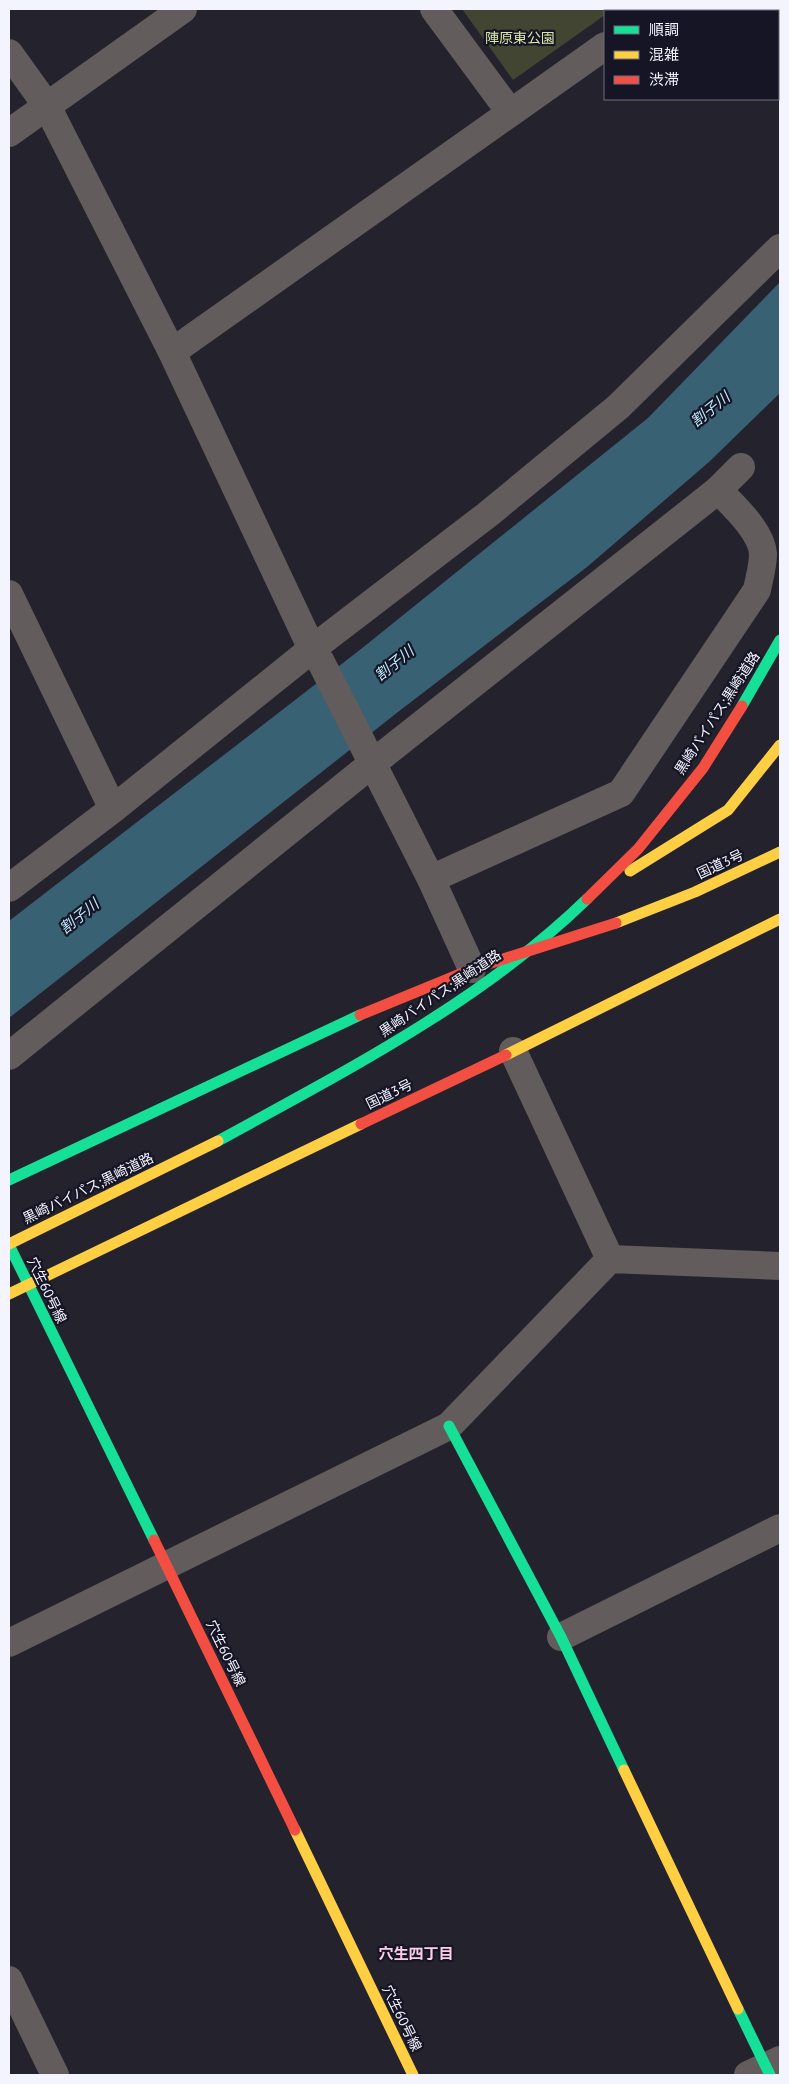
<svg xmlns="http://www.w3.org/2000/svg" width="789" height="2084" viewBox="0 0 789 2084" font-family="'PT Sans','Noto Sans JP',sans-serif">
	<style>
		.green { fill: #414532 }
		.water { fill: #396174 }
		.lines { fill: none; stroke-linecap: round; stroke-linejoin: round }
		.street { stroke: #625c5c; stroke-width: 28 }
		.fast { stroke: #16e098; stroke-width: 11 }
		.slow { stroke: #ffcf43; stroke-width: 11 }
		.jam { stroke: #f24e42; stroke-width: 11 }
		.labels { text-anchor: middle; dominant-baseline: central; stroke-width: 4.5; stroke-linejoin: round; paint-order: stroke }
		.park-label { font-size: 14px; fill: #d9e8a5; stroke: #161526 }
		.street-label { font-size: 14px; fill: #f4f4fe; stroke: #161526 }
		.water-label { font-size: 15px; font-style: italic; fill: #bde8fd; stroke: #161526 }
		.neighbourhood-label { font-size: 15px; font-weight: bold; fill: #fbcee7; stroke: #161526 }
	</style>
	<rect width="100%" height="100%" fill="#24222c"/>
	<!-- green -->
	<path class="green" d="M462,9H615L605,11V15L513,80Z"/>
	<!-- water -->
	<path class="water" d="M780,282V393L709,462L587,567L398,712L9,1018V921L361,649L648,418Z"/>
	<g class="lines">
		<!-- street -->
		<g class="street">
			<path d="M434,9L510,112"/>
			<path d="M656,11L659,9"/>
			<path d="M9,53L47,106L172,352L312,649L321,662L431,879L472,969"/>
			<path d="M9,133L183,9"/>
			<path d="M172,352L605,46"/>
			<path d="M9,594L113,809"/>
			<path d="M431,879L621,793L757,590C759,579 763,566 763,554C762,532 733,505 718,490"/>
			<path d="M9,888L113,809L312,649L487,515L618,407L780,248"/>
			<path d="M513,1051L610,1259"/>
			<path d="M9,1056L373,763L718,490L741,467"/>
			<path d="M561,1637L780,1528"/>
			<path d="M9,1643L449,1426L610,1259L780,1266"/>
			<path d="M9,1980L55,2075"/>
			<path d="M748,2075L780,2060"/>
		</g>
		<!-- fast -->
		<g class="fast">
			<path d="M742,706L780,640"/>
			<path d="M218,1141C347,1070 481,1002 587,899"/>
			<path d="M9,1180L360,1015"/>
			<path d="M9,1245L154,1540"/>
			<path d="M449,1426L561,1637L624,1770"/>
			<path d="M738,2009L770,2075"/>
		</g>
		<!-- slow -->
		<g class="slow">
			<path d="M630,871L728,810L780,745"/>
			<path d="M616,923L695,892L780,852"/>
			<path d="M506,1055L780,919"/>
			<path d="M9,1244L218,1141"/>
			<path d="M9,1294L361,1124"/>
			<path d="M624,1770L738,2009"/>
			<path d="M295,1830L413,2075"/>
		</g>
		<!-- jam -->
		<g class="jam">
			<path d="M587,899L638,849L703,768L742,706"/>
			<path d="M360,1015L472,969L616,923"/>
			<path d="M361,1124L506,1055"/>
			<path d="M154,1540L295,1830"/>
		</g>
	</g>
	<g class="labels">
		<!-- park labels -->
		<g class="park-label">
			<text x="520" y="38">陣原東公園</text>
		</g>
		<!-- street labels -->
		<g class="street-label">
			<text transform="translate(717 713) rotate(-57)">黒崎バイパス;黒崎道路</text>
			<text transform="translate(720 864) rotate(-25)">国道3号</text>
			<text transform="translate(440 993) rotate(-34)">黒崎バイパス;黒崎道路</text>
			<text transform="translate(389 1094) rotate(-26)">国道3号</text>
			<text transform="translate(88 1188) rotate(-26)">黒崎バイパス;黒崎道路</text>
			<text transform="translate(47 1290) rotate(64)">穴生60号線</text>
			<text transform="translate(226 1653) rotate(64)">穴生60号線</text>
			<text transform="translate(402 2018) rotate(64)">穴生60号線</text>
		</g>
		<!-- water labels -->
		<g class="water-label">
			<text transform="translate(710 409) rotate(-39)">割子川</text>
			<text transform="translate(394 663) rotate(-39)">割子川</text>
			<text transform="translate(79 916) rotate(-39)">割子川</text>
		</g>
		<!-- neighbourhood labels -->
		<g class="neighbourhood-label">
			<text x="416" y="1953">穴生四丁目</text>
		</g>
	</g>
	<!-- border -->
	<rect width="789" height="2084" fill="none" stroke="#f4f4fe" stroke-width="20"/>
	<!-- legend -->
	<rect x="604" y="10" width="175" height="90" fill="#161526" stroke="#6f6e7c"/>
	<rect x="614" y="26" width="25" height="8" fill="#16e098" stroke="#6f6e7c"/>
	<text x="649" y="35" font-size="15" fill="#f4f4fe">順調</text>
	<rect x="614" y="51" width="25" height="8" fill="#ffcf43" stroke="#6f6e7c"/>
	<text x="649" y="60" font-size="15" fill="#f4f4fe">混雑</text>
	<rect x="614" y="76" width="25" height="8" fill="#f24e42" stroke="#6f6e7c"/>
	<text x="649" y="85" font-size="15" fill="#f4f4fe">渋滞</text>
</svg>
